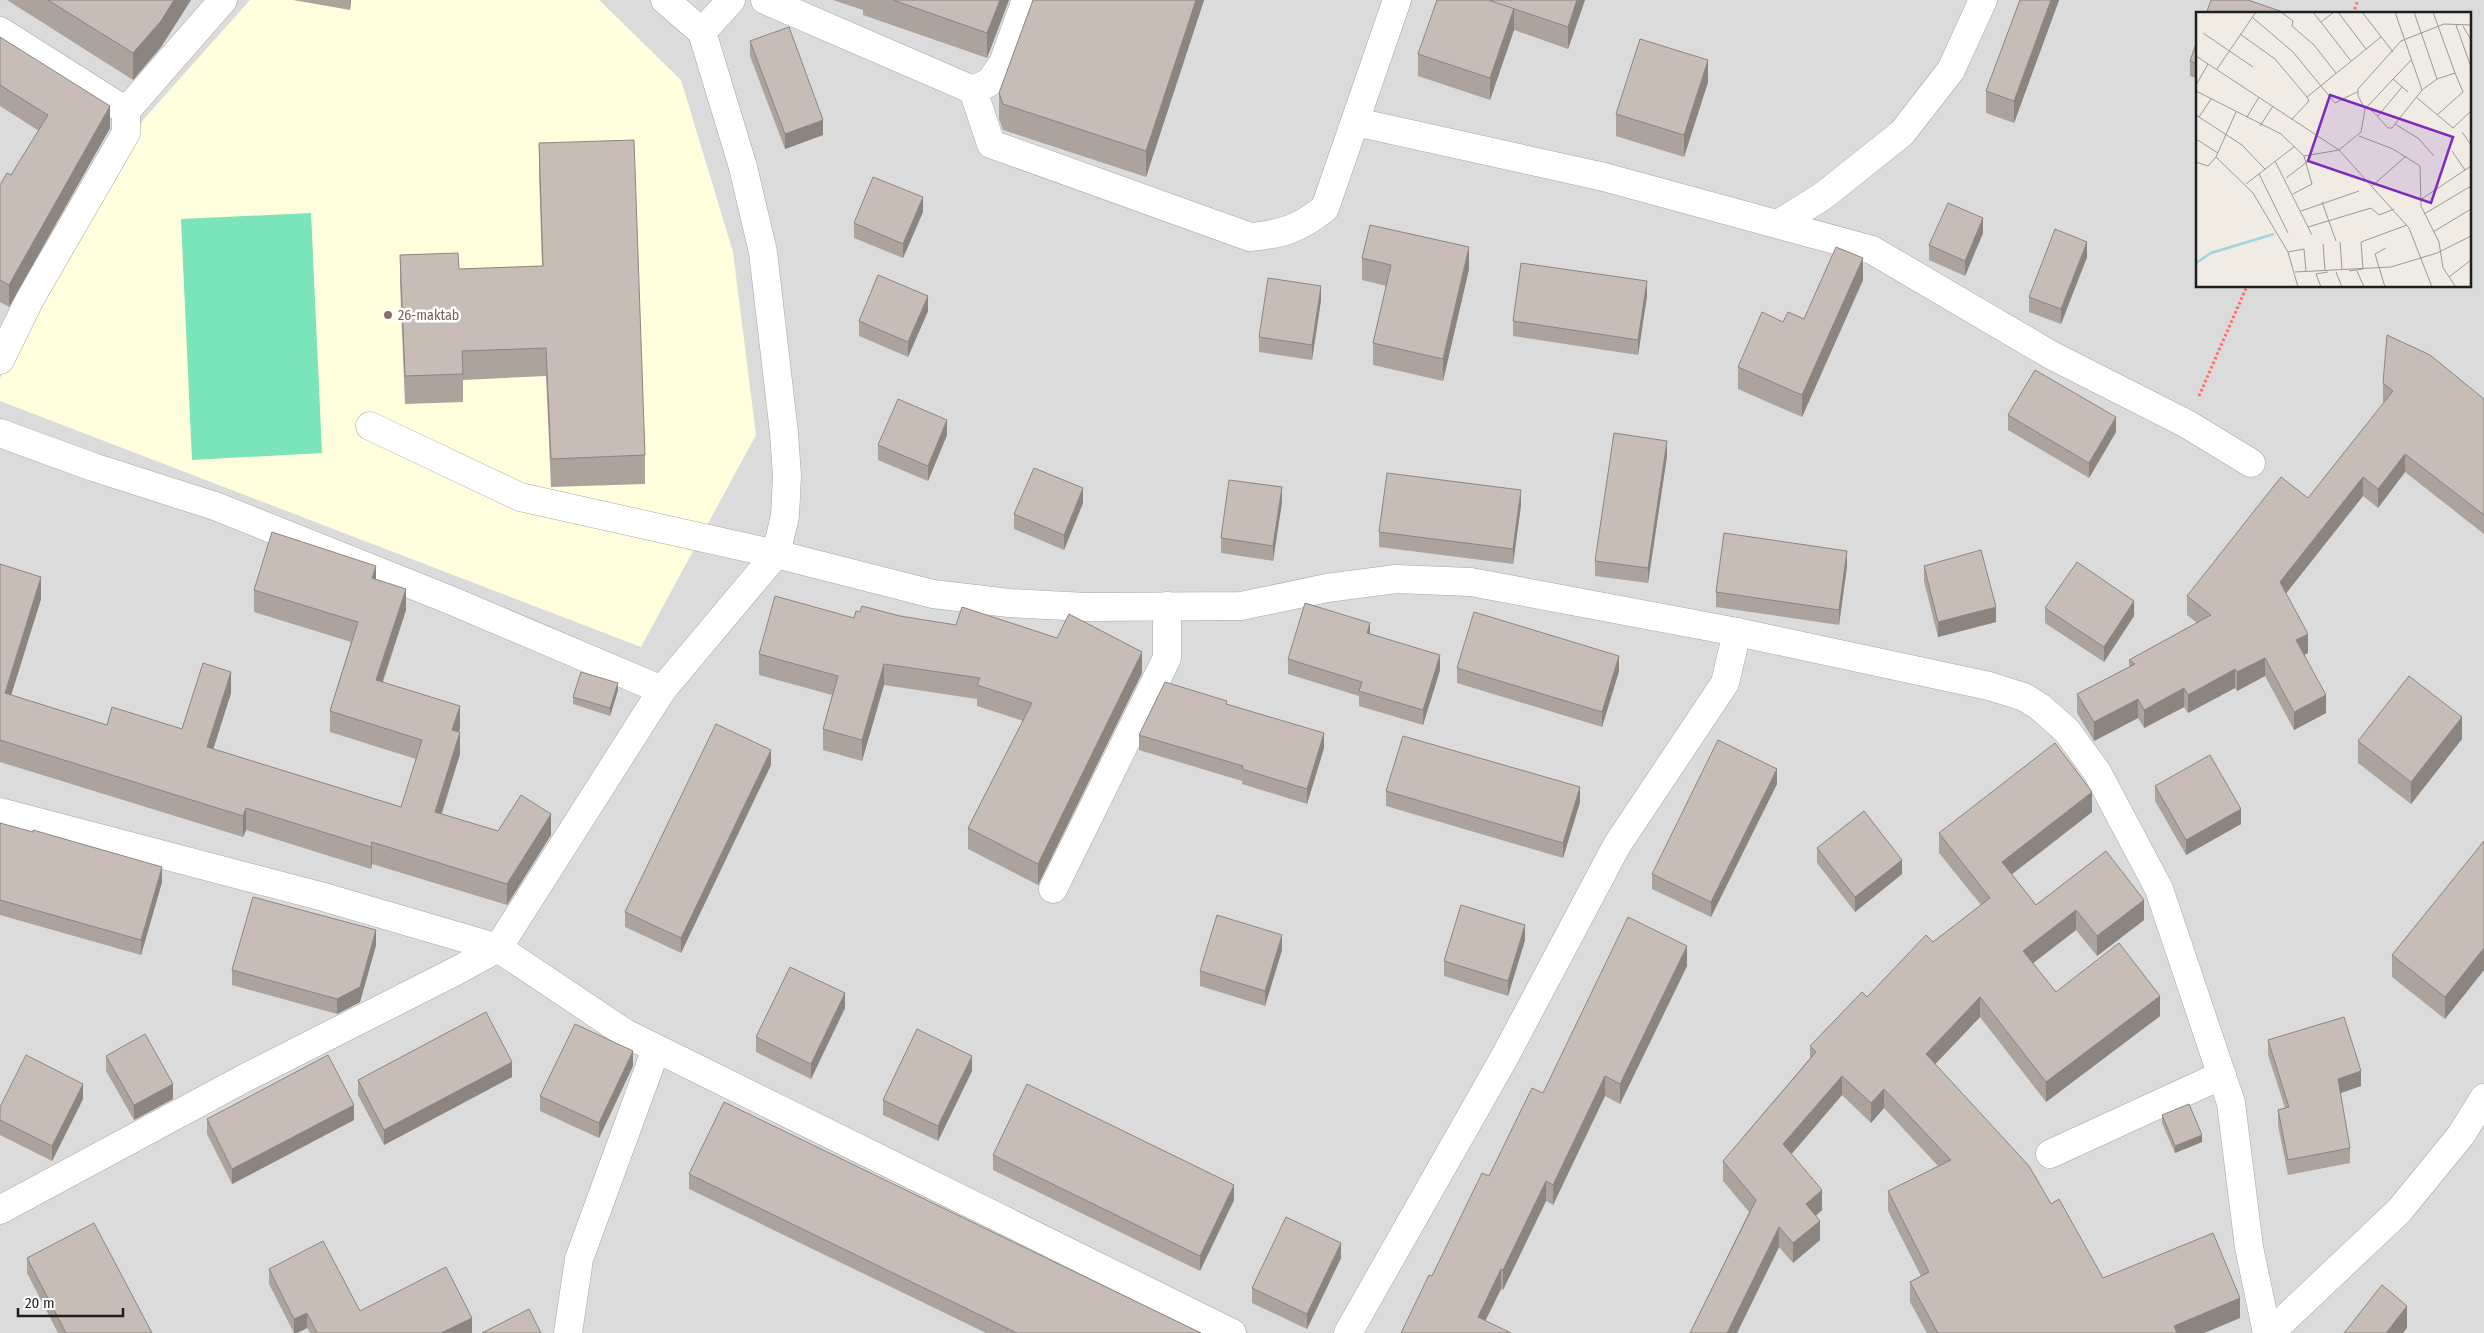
<svg xmlns="http://www.w3.org/2000/svg" width="2484" height="1333" viewBox="0 0 2484 1333" font-family="'Fira Sans Condensed',sans-serif">
	<style>
		.residential { fill: #dcdbdb; fill-rule: evenodd }
		.education { fill: #fffedd }
		.pitch { fill: #7be4b8 }
		.lines { fill: none; stroke-linecap: round; stroke-linejoin: round }
		.minor-casing { stroke: #a5a5a5; stroke-width: 29 }
		.path { stroke: #ff6e65; stroke-width: 3; stroke-dasharray: 2.5 2.5; stroke-linecap: butt }
		.minor { stroke: #fff; stroke-width: 28 }
		.wall { fill: #aca39d }
		.shaded-wall { fill: #8c847f }
		.building { fill: #c8bdb6; stroke: #8c847f }
		.education-dot { fill: #8d6e63; stroke: #fff; stroke-width: 2 }
		.labels { text-anchor: middle; dominant-baseline: central; stroke-width: 5; stroke-linejoin: round; paint-order: stroke }
		.education-label { font-size: 14px; fill: #785e54; stroke: #fff; text-anchor: start }
		.inset-river { fill: none; stroke: #a0d4e0; stroke-width: 2.5 }
		.inset-road { fill: none; stroke: #9c9994; stroke-width: 1 }
		.view { fill: #7b2cbf; fill-opacity: 0.15; stroke: #7b2cbf; stroke-width: 2.5 }
		.inset-edge { fill: none; stroke: #1e1e1e; stroke-width: 2.5 }
	</style>
	<rect width="100%" height="100%" fill="#f0ebe3"/>
	<!-- residential -->
	<path class="residential" d="M0,0H2484V1333H0ZM2198,14H2470V286H2198Z"/>
	<!-- education -->
	<path class="education" d="M250,0H599L681,80L733,252L756,435L641,647L0,401V378L143,120Z"/>
	<!-- pitch -->
	<path class="pitch" d="M311,213L322,453L192,460L181,219Z"/>
	<g class="lines">
		<defs>
			<g id="minor">
				<path d="M765,0L973,90L990,82L1003,63L1026,0"/>
				<path d="M0,31L126,111L223,0"/>
				<path d="M702,32L731,0"/>
				<path d="M973,90L991,144L1250,237C1282,234 1299,229 1325,208L1397,0"/>
				<path d="M1356,122L1604,177L1872,250L2051,355L2187,424L2251,463"/>
				<path d="M1778,224L1823,196L1902,133L1951,70L1983,0"/>
				<path d="M0,360L30,299L126,133V111"/>
				<path d="M370,426L520,497L776,554L933,594L1009,603L1086,607L1241,606L1327,588L1396,579L1471,582L1737,632L1989,686L2024,697L2040,707L2067,731L2097,772L2159,889L2231,1103L2249,1247L2267,1333"/>
				<path d="M0,433L93,467L215,506L450,600L662,690"/>
				<path d="M0,812L320,896L498,948L625,1033L1232,1333"/>
				<path d="M1053,889L1167,658V606"/>
				<path d="M2050,1154L2222,1075"/>
				<path d="M0,1210L243,1079L456,971L498,948L662,690L776,554L785,516L787,476L784,433L763,252L743,167L702,32L665,0"/>
				<path d="M568,1333L579,1259L656,1049"/>
				<path d="M1348,1333L1504,1058L1617,845L1725,683L1737,632"/>
				<path d="M2270,1333L2399,1211L2461,1135L2484,1098"/>
			</g>
		</defs>
		<!-- minor casing -->
		<use href="#minor" class="minor-casing"/>
		<!-- path -->
		<g class="path">
			<path d="M2353,14L2358,0"/>
			<path d="M2199,396L2247,286"/>
		</g>
		<!-- minor -->
		<use href="#minor" class="minor"/>
	</g>
	<!-- wall -->
	<g class="wall">
		<path d="M7,0H191L161,47L133,80Z"/>
		<path d="M293,0H351L350,10Z"/>
		<path d="M833,0H1009L987,58L863,15V10Z"/>
		<path d="M1033,0H1204L1146,177L1003,130L999,119V93Z"/>
		<path d="M1585,0L1568,49L1514,30L1490,100L1418,76V54L1491,1Z"/>
		<path d="M2020,0H2059L2014,123L1986,113V91Z"/>
		<path d="M0,37L110,128L9,307L0,302V185L11,175L39,131L0,106Z"/>
		<path d="M2198,38V79L2190,76V61Z"/>
		<path d="M750,41L823,135L785,149L750,56Z"/>
		<path d="M1708,82L1684,157L1616,136V114Z"/>
		<path d="M539,143L645,455V484L551,487L546,376L463,380V402L405,404L400,283V255L459,269L542,266L539,172Z"/>
		<path d="M923,212L903,258L854,238V223Z"/>
		<path d="M1983,233L1965,276L1929,260V245Z"/>
		<path d="M2087,257L2061,324L2029,312V297Z"/>
		<path d="M1362,258L1469,269L1443,381L1373,365V343L1386,286L1362,280Z"/>
		<path d="M1863,280L1802,417L1738,389V367L1783,322L1804,319Z"/>
		<path d="M1647,296L1638,355L1513,336V321Z"/>
		<path d="M1321,300L1312,360L1259,352V337Z"/>
		<path d="M928,311L908,357L859,336V321Z"/>
		<path d="M2383,383L2484,399V534L2405,472L2378,508L2363,496L2286,593L2308,653L2304,655L2326,713L2294,730L2265,676L2237,691L2235,688L2188,713L2184,707L2144,728L2138,718L2094,741L2077,713V694L2129,667V660L2197,623L2187,615V596L2308,498L2384,403L2383,402Z"/>
		<path d="M2008,415L2116,432L2089,478L2008,430Z"/>
		<path d="M947,435L928,481L878,460V445Z"/>
		<path d="M1667,456L1648,583L1595,576V561Z"/>
		<path d="M1282,502L1273,561L1221,553V538Z"/>
		<path d="M1083,503L1064,550L1014,529V514Z"/>
		<path d="M1521,505L1513,564L1379,547V532Z"/>
		<path d="M0,564L41,599L11,695L107,725L182,729L231,693L213,749L401,807L416,759L330,732V711L351,642L254,612V590L376,579L406,610L383,682L460,728L459,732L460,754L442,814L498,831L551,835L507,905L372,864L371,869L246,830L243,837L0,762Z"/>
		<path d="M1847,566L1839,625L1716,607V592Z"/>
		<path d="M1924,566L1996,622L1938,637L1924,581Z"/>
		<path d="M2045,608L2134,616L2104,662L2045,623Z"/>
		<path d="M860,612L900,616L1142,673L1038,885L968,849V828L1023,721L977,706V699L884,685L862,761L823,750V729L832,695L759,675V654L854,618Z"/>
		<path d="M1370,634L1440,670L1423,725L1359,706V696L1288,674V659Z"/>
		<path d="M1457,668L1619,671L1602,727L1457,683Z"/>
		<path d="M618,690L610,716L573,704V697Z"/>
		<path d="M1227,704L1324,748L1307,804L1242,784V781L1139,750V735Z"/>
		<path d="M2462,739L2411,804L2358,763V741Z"/>
		<path d="M771,765L681,953L625,927V912Z"/>
		<path d="M1777,784L1711,917L1652,889V874Z"/>
		<path d="M2155,786L2241,824L2186,855L2155,801Z"/>
		<path d="M1386,791L1580,802L1563,858L1386,806Z"/>
		<path d="M2092,812L2012,874L2036,905L2106,851L2144,920L2097,956L2076,930L2033,963L2056,992L2160,1016L2046,1102L1980,1017L1935,1064L2051,1204L2103,1278L2240,1318L2204,1333H1927L1910,1302V1282L1921,1276L1888,1211V1191L1938,1166L1884,1108L1871,1123L1842,1095L1791,1154L1822,1210L1816,1216L1820,1240L1793,1263L1779,1247L1737,1333H1690L1749,1212L1723,1181V1161L1810,1058V1046L1867,997L1933,942L1981,905L1939,853V833Z"/>
		<path d="M0,823L162,882L141,955L0,915Z"/>
		<path d="M2484,841V970L2445,1019L2392,977V955Z"/>
		<path d="M1817,848L1902,874L1855,912L1817,863Z"/>
		<path d="M1525,940L1508,996L1444,976V961Z"/>
		<path d="M376,945L360,1002L337,1014L232,985V970Z"/>
		<path d="M1282,950L1265,1006L1200,986V971Z"/>
		<path d="M1687,966L1620,1104L1605,1096L1553,1205L1546,1201L1503,1290L1501,1289L1486,1320L1401,1333L1432,1276L1489,1176L1543,1093Z"/>
		<path d="M845,1008L811,1079L756,1052V1037Z"/>
		<path d="M2268,1040L2361,1086L2340,1093L2350,1148V1163L2288,1175L2278,1125V1110L2285,1108L2268,1055Z"/>
		<path d="M106,1056L173,1099L134,1120L106,1071Z"/>
		<path d="M633,1066L599,1138L540,1111V1096Z"/>
		<path d="M972,1071L938,1141L883,1115V1100Z"/>
		<path d="M512,1077L384,1145L358,1095V1080Z"/>
		<path d="M83,1099L52,1161L0,1135V1107Z"/>
		<path d="M2162,1115L2202,1142L2175,1153L2162,1123Z"/>
		<path d="M207,1119L354,1120L232,1184L207,1134Z"/>
		<path d="M993,1155L1234,1200L1200,1271L993,1170Z"/>
		<path d="M689,1174L1201,1333H986L689,1189Z"/>
		<path d="M27,1258L152,1333H58L27,1273Z"/>
		<path d="M1341,1258L1307,1329L1252,1303V1288Z"/>
		<path d="M269,1269L360,1311L472,1333H310L307,1328L297,1333H294L269,1284Z"/>
	</g>
	<!-- shaded-wall -->
	<g class="shaded-wall">
		<path d="M174,0H191L161,47L133,80V53Z"/>
		<path d="M350,0H351L350,10Z"/>
		<path d="M1000,0H1009L987,58V33Z"/>
		<path d="M1196,0H1204L1146,177V151Z"/>
		<path d="M1577,0H1585L1568,49V27Z"/>
		<path d="M2051,0H2059L2014,123V101Z"/>
		<path d="M1514,8V30L1490,100V78Z"/>
		<path d="M1708,60V82L1684,157V135Z"/>
		<path d="M110,106V128L9,307V285Z"/>
		<path d="M823,120V135L785,149V134Z"/>
		<path d="M923,197V212L903,258V244Z"/>
		<path d="M1983,218V233L1965,276V261Z"/>
		<path d="M2087,242V257L2061,324V309Z"/>
		<path d="M1469,247V269L1443,381V359Z"/>
		<path d="M1863,258V280L1802,417V395Z"/>
		<path d="M1647,281V296L1638,355V340Z"/>
		<path d="M1321,286V300L1312,360V345Z"/>
		<path d="M928,296V311L908,357V342Z"/>
		<path d="M2116,417V432L2089,478V463Z"/>
		<path d="M947,420V435L928,481V466Z"/>
		<path d="M1667,441V456L1648,583V568Z"/>
		<path d="M2405,454V472L2378,508V489Z"/>
		<path d="M2363,477V496L2280,601V582Z"/>
		<path d="M1282,487V502L1273,561V546Z"/>
		<path d="M1083,488V503L1064,550V535Z"/>
		<path d="M1521,490V505L1513,564V549Z"/>
		<path d="M1847,551V566L1839,625V610Z"/>
		<path d="M376,566V587L372,578Z"/>
		<path d="M41,577V599L5,715V693Z"/>
		<path d="M406,589V610L376,701V680Z"/>
		<path d="M2134,601V616L2104,662V647Z"/>
		<path d="M1996,607V622L1938,637V622Z"/>
		<path d="M1370,623V638L1367,633Z"/>
		<path d="M2308,634V653L2296,659V640Z"/>
		<path d="M1142,652V673L1038,885V864Z"/>
		<path d="M1440,655V670L1423,725V710Z"/>
		<path d="M1619,656V671L1602,727V712Z"/>
		<path d="M2265,658V676L2237,691V672Z"/>
		<path d="M884,664V685L862,761V740Z"/>
		<path d="M2235,669V688L2188,713V695Z"/>
		<path d="M231,672V693L207,769V747Z"/>
		<path d="M618,683V690L610,716V708Z"/>
		<path d="M2184,688V707L2144,728V710Z"/>
		<path d="M2326,695V713L2294,730V712Z"/>
		<path d="M2138,699V718L2094,741V722Z"/>
		<path d="M460,706V728L452,751V730Z"/>
		<path d="M2462,717V739L2411,804V782Z"/>
		<path d="M460,732V754L435,833V812Z"/>
		<path d="M1324,733V748L1307,804V789Z"/>
		<path d="M771,750V765L681,953V938Z"/>
		<path d="M1777,769V784L1711,917V902Z"/>
		<path d="M1580,787V802L1563,858V843Z"/>
		<path d="M2092,792V812L2002,882V862Z"/>
		<path d="M246,808V830L243,837V816Z"/>
		<path d="M2241,809V824L2186,855V840Z"/>
		<path d="M551,814V835L507,905V884Z"/>
		<path d="M372,842V864L371,869V847Z"/>
		<path d="M1902,860V874L1855,912V897Z"/>
		<path d="M162,867V882L141,955V940Z"/>
		<path d="M2144,900V920L2097,956V936Z"/>
		<path d="M2076,910V930L2023,971V951Z"/>
		<path d="M1525,925V940L1508,996V981Z"/>
		<path d="M376,930V945L360,1002L337,1014V999Z"/>
		<path d="M1282,935V950L1265,1006V991Z"/>
		<path d="M1687,946V966L1620,1104V1084Z"/>
		<path d="M2484,948V970L2445,1019V997Z"/>
		<path d="M845,993V1008L811,1079V1064Z"/>
		<path d="M2160,996V1016L2046,1102V1082Z"/>
		<path d="M1980,997V1017L1926,1074V1054Z"/>
		<path d="M633,1051V1066L599,1138V1123Z"/>
		<path d="M972,1056V1071L938,1141V1126Z"/>
		<path d="M512,1062V1077L384,1145V1130Z"/>
		<path d="M2361,1071V1086L2338,1094V1079Z"/>
		<path d="M1605,1076V1096L1553,1205V1185Z"/>
		<path d="M1842,1076V1095L1783,1164V1144Z"/>
		<path d="M83,1084V1099L52,1161V1146Z"/>
		<path d="M173,1084V1099L134,1120V1105Z"/>
		<path d="M1884,1089V1108L1871,1123V1103Z"/>
		<path d="M354,1105V1120L232,1184V1169Z"/>
		<path d="M2202,1135V1142L2175,1153V1146Z"/>
		<path d="M1546,1181V1201L1503,1290V1270Z"/>
		<path d="M1234,1185V1200L1200,1271V1256Z"/>
		<path d="M1822,1190V1210L1806,1224V1204Z"/>
		<path d="M1820,1221V1240L1793,1263V1243Z"/>
		<path d="M1779,1227V1247L1737,1333H1727Z"/>
		<path d="M1341,1243V1258L1307,1329V1314Z"/>
		<path d="M1501,1269V1289L1479,1333L1478,1317Z"/>
		<path d="M2240,1298V1318L2204,1333H2174V1326Z"/>
		<path d="M2407,1306V1328L2403,1333H2386Z"/>
		<path d="M307,1313V1328L297,1333H294V1319Z"/>
		<path d="M472,1318V1333H441Z"/>
	</g>
	<!-- building -->
	<g class="building">
		<path d="M48,0H174L161,21L133,53Z"/>
		<path d="M893,0H1000L987,33Z"/>
		<path d="M1033,0H1196L1146,151L1003,104L999,93Z"/>
		<path d="M1437,0H1489L1514,8L1490,78L1418,54Z"/>
		<path d="M1492,0H1577L1568,27L1491,1Z"/>
		<path d="M2020,0H2051L2014,101L1986,91Z"/>
		<path d="M2211,0H2248L2280,11L2279,14H2206Z"/>
		<path d="M789,27L823,120L785,134L750,41Z"/>
		<path d="M0,37L110,106L9,285L0,280V185L7,173L11,175L48,115L0,85Z"/>
		<path d="M2198,38V64L2190,61Z"/>
		<path d="M1640,39L1708,60L1684,135L1616,114Z"/>
		<path d="M634,140L645,455L551,459L546,348L462,351L463,374L405,376L400,255L458,253L459,269L543,266L539,143Z"/>
		<path d="M873,177L923,197L903,244L854,223Z"/>
		<path d="M1948,203L1983,218L1965,261L1929,245Z"/>
		<path d="M1370,225L1469,247L1443,359L1373,343L1391,265L1362,258Z"/>
		<path d="M2055,229L2087,242L2061,309L2029,297Z"/>
		<path d="M1836,247L1863,258L1802,395L1738,367L1762,312L1783,322L1788,312L1804,319Z"/>
		<path d="M1521,263L1647,281L1638,340L1513,321Z"/>
		<path d="M878,275L928,296L908,342L859,321Z"/>
		<path d="M1268,278L1321,286L1312,345L1259,337Z"/>
		<path d="M2387,335L2430,355L2484,399V515L2405,454L2378,489L2363,477L2280,582L2308,634L2296,640L2326,695L2294,712L2265,658L2237,672L2235,669L2188,695L2184,688L2144,710L2138,699L2094,722L2077,694L2135,664L2129,660L2211,615L2187,596L2281,477L2308,498L2393,391L2383,383Z"/>
		<path d="M2035,370L2116,417L2089,463L2008,415Z"/>
		<path d="M898,399L947,420L928,466L878,445Z"/>
		<path d="M1614,433L1667,441L1648,568L1595,561Z"/>
		<path d="M1034,468L1083,488L1064,535L1014,514Z"/>
		<path d="M1387,473L1521,490L1513,549L1379,532Z"/>
		<path d="M1229,480L1282,487L1273,546L1221,538Z"/>
		<path d="M272,532L376,566L372,578L406,589L376,680L460,706L452,730L460,732L435,812L498,831L521,795L551,814L507,884L372,842L371,847L246,808L243,816L0,740V564L41,577L5,693L107,725L112,707L182,729L203,663L231,672L207,747L401,807L422,740L330,711L358,622L254,590Z"/>
		<path d="M1724,533L1847,551L1839,610L1716,592Z"/>
		<path d="M1981,550L1996,607L1938,622L1924,566Z"/>
		<path d="M2077,562L2134,601L2104,647L2045,608Z"/>
		<path d="M775,596L854,618L856,611L860,612L862,606L900,616L956,625L962,607L1057,638L1069,614L1142,652L1038,864L968,828L1032,703L977,685L980,678L884,664L862,740L823,729L838,676L759,654Z"/>
		<path d="M1305,603L1370,623L1367,633L1440,655L1423,710L1359,691L1362,682L1288,659Z"/>
		<path d="M1474,612L1619,656L1602,712L1457,668Z"/>
		<path d="M581,672L618,683L610,708L573,697Z"/>
		<path d="M2409,676L2462,717L2411,782L2358,741Z"/>
		<path d="M1165,682L1227,701L1226,704L1324,733L1307,789L1242,769L1243,766L1139,735Z"/>
		<path d="M716,724L771,750L681,938L625,912Z"/>
		<path d="M1403,736L1580,787L1563,843L1386,791Z"/>
		<path d="M1718,740L1777,769L1711,902L1652,874Z"/>
		<path d="M2055,743L2092,792L2002,862L2036,905L2106,851L2144,900L2097,936L2076,910L2023,951L2056,992L2119,943L2160,996L2046,1082L1980,997L1926,1054L2029,1166L2051,1204L2059,1199L2103,1278L2213,1233L2240,1298L2174,1326L2177,1333H1938L1910,1282L1929,1272L1888,1191L1951,1160L1884,1089L1871,1103L1842,1076L1783,1144L1822,1190L1806,1204L1820,1221L1793,1243L1779,1227L1727,1333H1690L1756,1200L1723,1161L1816,1052L1810,1046L1862,992L1867,997L1926,935L1933,942L1990,898L1939,833Z"/>
		<path d="M2210,755L2241,809L2186,840L2155,786Z"/>
		<path d="M1864,811L1902,860L1855,897L1817,848Z"/>
		<path d="M0,823L33,832V830L162,867L141,940L0,900Z"/>
		<path d="M2484,841V948L2445,997L2392,955Z"/>
		<path d="M253,897L376,930L360,987L337,999L232,970Z"/>
		<path d="M1461,905L1525,925L1508,981L1444,961Z"/>
		<path d="M1217,915L1282,935L1265,991L1200,971Z"/>
		<path d="M1628,917L1687,946L1620,1084L1605,1076L1553,1185L1546,1181L1503,1270L1501,1269L1478,1317L1511,1333H1401L1429,1275L1432,1276L1482,1173L1489,1176L1532,1088L1543,1093Z"/>
		<path d="M790,967L845,993L811,1064L756,1037Z"/>
		<path d="M486,1012L512,1062L384,1130L358,1080Z"/>
		<path d="M2344,1017L2361,1071L2338,1079L2350,1148L2288,1160L2278,1110L2289,1107L2268,1040Z"/>
		<path d="M575,1024L633,1051L599,1123L540,1096Z"/>
		<path d="M917,1029L972,1056L938,1126L883,1100Z"/>
		<path d="M145,1034L173,1084L134,1105L106,1056Z"/>
		<path d="M26,1055L83,1084L52,1146L0,1120V1107Z"/>
		<path d="M328,1055L354,1105L232,1169L207,1119Z"/>
		<path d="M1027,1084L1234,1185L1200,1256L993,1155Z"/>
		<path d="M724,1102L1201,1333H1017L689,1174Z"/>
		<path d="M2189,1104L2202,1135L2175,1146L2162,1115Z"/>
		<path d="M1286,1217L1341,1243L1307,1314L1252,1288Z"/>
		<path d="M94,1223L152,1333H66L27,1258Z"/>
		<path d="M323,1241L360,1311L446,1267L472,1318L441,1333H317L307,1313L294,1319L269,1269Z"/>
		<path d="M2382,1285L2407,1306L2386,1333H2344Z"/>
		<path d="M529,1309L541,1333H482Z"/>
	</g>
	<!-- markers -->
	<circle class="education-dot" cx="388" cy="315" r="5"/>
	<g class="labels">
		<!-- education labels -->
		<g class="education-label">
			<text x="398" y="315">26-maktab</text>
		</g>
	</g>
	<!-- overview -->
	<g transform="translate(2196 12)">
		<rect width="275" height="275" fill="#f0ebe3"/>
		<path class="inset-river" d="M0,251L15,241L78,222"/>
		<path class="inset-road" d="M85,0L97,9L96,14L118,33L140,61M117,0L155,49M142,0L170,37M166,0L197,40M199,0L226,78M218,0L241,67M237,0L259,61M56,5L97,40L139,91L161,80M125,10L138,0M260,13L275,55M267,14L275,28M7,21L57,55M44,22L79,47L111,85M0,44L143,138L213,216L236,275M21,57L60,0M197,67L212,80M0,73L12,52M0,79L85,122L108,144L143,138L165,120L169,97L162,84V77L205,29L248,12L275,13M220,85L257,116L275,99M171,95L182,104L206,75M169,97L216,47M0,103L46,133L69,157M181,104L192,116H196L226,78L241,67L259,61L267,80L241,103M3,105L15,87M51,105L63,85M96,107L113,89L111,85L185,25M199,112L223,127L238,144M64,114L77,94M266,120L275,133M163,124L197,137L224,154L225,194L243,230L247,256L260,275M0,127L22,141M256,139L269,158M20,145L57,181L92,240L102,275M79,149L116,223M0,150L12,154L20,145L40,100M63,162L92,221M90,166L111,150M50,172L99,134M176,174L210,144M97,182L116,172L108,144M224,188L275,154M126,190L140,229M105,199L163,179M228,202L275,174M112,215L175,196L183,203L198,197M237,220L275,197M144,230L146,257M127,232L129,258M92,240L108,237L110,259M153,259L167,257L165,230L211,213M161,259L168,275M99,260L195,255L241,241L275,224M140,260L146,275M253,265L275,248M125,275L120,262L132,260M189,275L179,242L190,236"/>
		<path class="view" d="M134,83L257,125L235,191L112,149Z"/>
		<rect width="275" height="275" class="inset-edge"/>
	</g>
	<!-- scale -->
	<path d="M18 1308v8h105v-8" fill="none" stroke="#1e1e1e" stroke-width="2.5"/>
	<text x="25" y="1308" font-size="15" fill="#1e1e1e" stroke="#ffffff" stroke-width="4" paint-order="stroke">20 m</text>
</svg>
